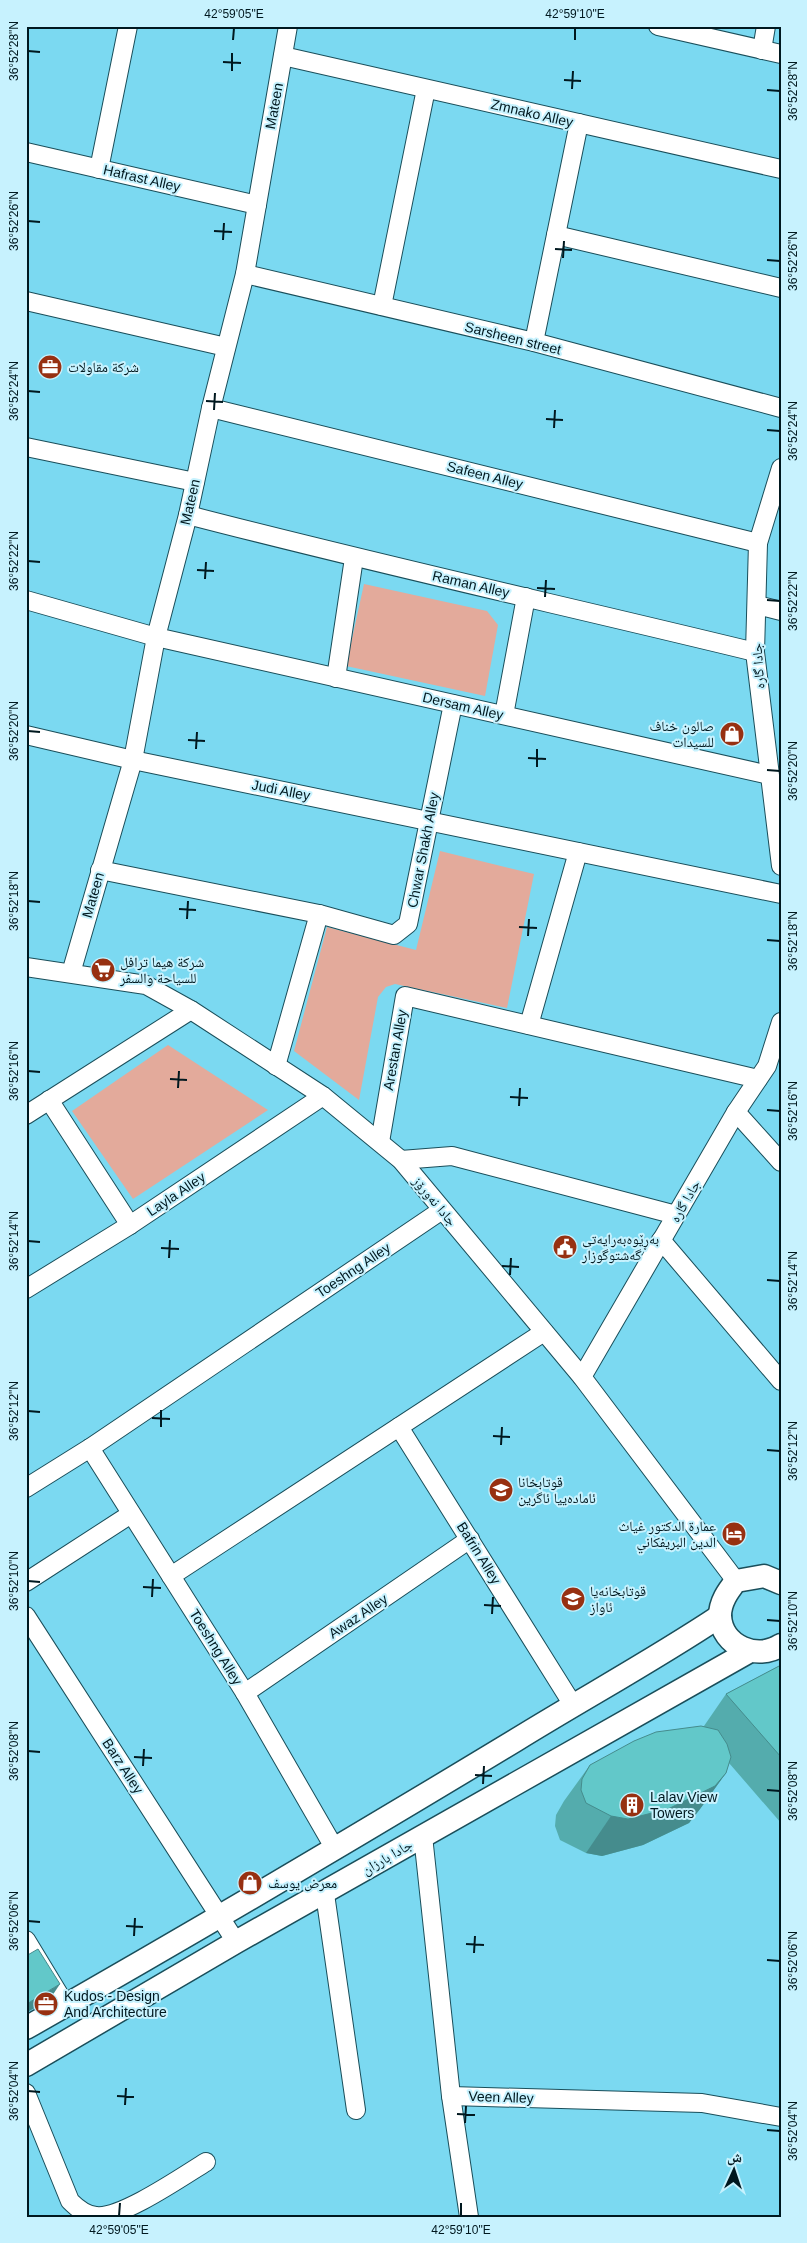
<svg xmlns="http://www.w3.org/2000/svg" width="807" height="2243" viewBox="0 0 807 2243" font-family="Helvetica,'Noto Naskh Arabic',sans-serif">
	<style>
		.green { fill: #e3aa9b }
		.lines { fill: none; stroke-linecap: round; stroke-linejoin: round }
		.minor-casing { stroke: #1a4e5a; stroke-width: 20 }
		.major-casing { stroke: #1a4e5a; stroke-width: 25 }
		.minor { stroke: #fff; stroke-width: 18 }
		.major { stroke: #fff; stroke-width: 22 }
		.wall { fill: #54acad }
		.shaded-wall { fill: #458c8d }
		.building { fill: #62c8c9; stroke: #458c8d }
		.ticks { fill: none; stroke: #00181f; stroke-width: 2 }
		.labels { text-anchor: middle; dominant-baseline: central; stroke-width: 4; stroke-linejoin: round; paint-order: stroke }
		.street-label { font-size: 14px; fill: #00181f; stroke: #c7f2fe }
		.poi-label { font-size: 14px; fill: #00181f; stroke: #c7f2fe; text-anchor: start }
		.neatline { fill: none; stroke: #00181f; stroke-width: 2 }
		.ticks-label { font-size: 12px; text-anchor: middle; fill: #00181f }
	</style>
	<rect width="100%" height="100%" fill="#7bd9f1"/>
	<!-- green -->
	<g class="green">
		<path d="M364,584L487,611L498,625L485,696L346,666Z"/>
		<path d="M440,851L534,874L507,1008L395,984L386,987L378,997L359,1100L294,1051L327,927L416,950Z"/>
		<path d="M168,1045L268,1110L133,1199L72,1111Z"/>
	</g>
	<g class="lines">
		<defs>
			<g id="minor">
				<path d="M658,26L781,54"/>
				<path d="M762,50L766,26"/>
				<path d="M283,56L781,169"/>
				<path d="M26,152L257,205"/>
				<path d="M99,169L128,26"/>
				<path d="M556,235L781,288"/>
				<path d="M245,274L534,342L781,408"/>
				<path d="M26,301L226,347"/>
				<path d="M382,306L426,89"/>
				<path d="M534,342L579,123"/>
				<path d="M211,408L758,543"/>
				<path d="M26,447L195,482"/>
				<path d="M781,468L758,543L755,652L781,866"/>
				<path d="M188,515C376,564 566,606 755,652"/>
				<path d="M26,600L156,637L769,775"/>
				<path d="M757,605L781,611"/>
				<path d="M336,678L354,558"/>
				<path d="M504,715L526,597"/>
				<path d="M26,735L133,760L781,894"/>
				<path d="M100,870L319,914L394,935L408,924L453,704"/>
				<path d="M26,967L146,985L191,1010L323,1096L401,1160L582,1377L736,1581"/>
				<path d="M71,973L133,760L156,637L188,515L211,408L245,274L288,26"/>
				<path d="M529,1025L578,852"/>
				<path d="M276,1066L319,914"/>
				<path d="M49,1100L130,1225"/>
				<path d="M736,1112L781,1162"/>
				<path d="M26,1115L191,1010"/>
				<path d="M380,1142L405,996L758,1079"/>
				<path d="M401,1160L452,1156L676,1215"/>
				<path d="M661,1240L781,1381"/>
				<path d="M26,1289L130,1225L323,1096"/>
				<path d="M582,1377L736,1112L767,1066L781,1022"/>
				<path d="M399,1427L573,1705"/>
				<path d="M90,1448L245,1693L335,1849"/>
				<path d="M26,1488L90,1448L442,1210"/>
				<path d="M171,1576L544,1332"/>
				<path d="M26,1582L131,1514"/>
				<path d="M26,1616L236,1942"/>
				<path d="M245,1693L470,1539"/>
				<path d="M423,1836L451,2096L469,2217"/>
				<path d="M325,1894L356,2110"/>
				<path d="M26,1940L66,2006"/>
				<path d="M26,2093L70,2201C77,2208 85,2215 96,2216C121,2219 183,2176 206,2162"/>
				<path d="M451,2096L702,2103L781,2117"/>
			</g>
			<g id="major">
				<path d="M781,1583L764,1576L736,1581C728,1591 720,1602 720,1616C722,1646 757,1661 781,1645"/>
				<path d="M26,2028C191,1934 354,1838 516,1740C584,1698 654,1660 720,1616"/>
				<path d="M26,2065L236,1942L750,1651"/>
			</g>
		</defs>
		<!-- minor casing -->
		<use href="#minor" class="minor-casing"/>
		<!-- major casing -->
		<use href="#major" class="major-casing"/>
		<!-- minor -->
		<use href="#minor" class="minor"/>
		<!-- major -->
		<use href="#major" class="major"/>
	</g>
	<!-- wall -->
	<path class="wall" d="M781,1665V1823L729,1763L726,1773L700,1809L689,1823L643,1845L602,1856L586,1853L560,1840L555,1826L556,1815L564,1801L590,1765L704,1726L726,1694Z"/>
	<!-- shaded-wall -->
	<g class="shaded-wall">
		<path d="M726,1773L700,1809L689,1823L643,1845L602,1856L586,1853L611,1816Z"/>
		<path d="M60,1984L50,1999L26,2013V2005L30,2002Z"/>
	</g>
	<!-- building -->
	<g class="building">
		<path d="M781,1665V1757L726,1694Z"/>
		<path d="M701,1726L718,1730L727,1744L731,1757L726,1773L715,1786L668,1809L628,1819L611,1816L586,1803L581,1790L582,1779L590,1765L634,1741L656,1732Z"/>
		<path d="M38,1949L60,1984L30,2002L26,2005V1956Z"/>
	</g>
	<!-- ticks -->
	<path class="ticks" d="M233,40L234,28M575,40V28M28,51L40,52M223,62L241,63M232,71V53M564,80L581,81M572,89L573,71M767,90L780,91M28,221L40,222M214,231L232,232M223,240L224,223M555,249L572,250M563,258L564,241M767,260L780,261M28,391L40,392M206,401L223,402M214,410L215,393M546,419L563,420M554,428L555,410M767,430L780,431M28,561L40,562M197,570L214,571M205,579L206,562M537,588L555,589M545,597L546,580M767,600L780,601M28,731L40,732M188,740L205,741M196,749L197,732M528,758L546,759M537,767V749M767,770L780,771M28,901L40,902M179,909L196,910M187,919L188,901M519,927L537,928M528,936L529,919M767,940L780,941M28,1071L40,1072M170,1079L187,1080M178,1088L179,1071M510,1097L528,1098M519,1106L520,1088M767,1110L780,1111M28,1241L40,1242M161,1248L179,1249M169,1258L170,1240M502,1266L519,1267M510,1275L511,1258M767,1280L780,1281M28,1411L40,1412M152,1418L170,1419M161,1427V1410M493,1436L510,1437M501,1445L502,1427M767,1450L780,1451M28,1581L40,1582M143,1587L161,1588M152,1597L153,1579M484,1605L501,1606M492,1614L493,1597M767,1620L780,1621M28,1751L40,1752M134,1757L152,1758M143,1766L144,1749M475,1775L492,1776M483,1784L484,1766M767,1790L780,1791M28,1921L40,1922M126,1926L143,1927M134,1936L135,1918M466,1944L484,1945M474,1953L475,1936M767,1960L780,1961M28,2091L40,2092M117,2096L134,2097M125,2105L126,2088M457,2114L475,2115M465,2123L466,2106M767,2130L780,2131M119,2216L120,2203M461,2216V2203"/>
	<!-- icons -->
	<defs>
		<symbol id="office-disc" viewBox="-11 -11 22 22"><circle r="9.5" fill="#973011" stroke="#c7f2fe"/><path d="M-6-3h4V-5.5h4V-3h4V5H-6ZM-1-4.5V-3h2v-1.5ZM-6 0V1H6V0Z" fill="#fff"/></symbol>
		<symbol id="shop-disc" viewBox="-11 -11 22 22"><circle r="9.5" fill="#973011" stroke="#c7f2fe"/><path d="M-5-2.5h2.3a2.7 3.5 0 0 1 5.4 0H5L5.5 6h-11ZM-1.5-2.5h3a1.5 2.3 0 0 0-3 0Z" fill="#fff"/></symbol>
		<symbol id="supermarket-disc" viewBox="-11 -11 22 22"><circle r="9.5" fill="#973011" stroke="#c7f2fe"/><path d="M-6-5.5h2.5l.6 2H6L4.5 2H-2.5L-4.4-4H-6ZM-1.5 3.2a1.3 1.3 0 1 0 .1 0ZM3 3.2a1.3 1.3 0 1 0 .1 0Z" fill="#fff"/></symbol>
		<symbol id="civic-disc" viewBox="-11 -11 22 22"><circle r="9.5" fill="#973011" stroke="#c7f2fe"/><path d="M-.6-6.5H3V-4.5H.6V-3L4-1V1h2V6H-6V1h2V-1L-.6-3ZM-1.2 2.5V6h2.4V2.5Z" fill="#fff"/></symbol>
		<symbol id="school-disc" viewBox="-11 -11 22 22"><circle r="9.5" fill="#973011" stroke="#c7f2fe"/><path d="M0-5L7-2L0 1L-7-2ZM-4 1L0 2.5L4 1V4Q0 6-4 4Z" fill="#fff"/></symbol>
		<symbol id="hotel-disc" viewBox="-11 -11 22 22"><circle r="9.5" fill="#973011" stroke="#c7f2fe"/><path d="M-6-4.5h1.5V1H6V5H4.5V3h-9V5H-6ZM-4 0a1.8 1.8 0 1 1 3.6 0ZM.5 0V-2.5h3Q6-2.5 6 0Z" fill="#fff"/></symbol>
		<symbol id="building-disc" viewBox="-11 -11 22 22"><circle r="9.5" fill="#973011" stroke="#c7f2fe"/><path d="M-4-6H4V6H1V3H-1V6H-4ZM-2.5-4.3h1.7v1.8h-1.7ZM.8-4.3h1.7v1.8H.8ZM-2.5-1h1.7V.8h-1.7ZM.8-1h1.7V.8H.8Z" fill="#fff"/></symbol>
	</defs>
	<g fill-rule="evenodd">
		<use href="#office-disc" x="36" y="353" width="28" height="28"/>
		<use href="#shop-disc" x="718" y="720" width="28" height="28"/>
		<use href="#supermarket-disc" x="89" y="956" width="28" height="28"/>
		<use href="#civic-disc" x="551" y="1233" width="28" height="28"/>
		<use href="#school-disc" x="487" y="1476" width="28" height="28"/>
		<use href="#hotel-disc" x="720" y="1520" width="28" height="28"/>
		<use href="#school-disc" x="559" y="1585" width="28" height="28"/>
		<use href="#building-disc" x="618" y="1791" width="28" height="28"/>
		<use href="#shop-disc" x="236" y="1869" width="28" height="28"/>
		<use href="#office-disc" x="32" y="1990" width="28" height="28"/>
	</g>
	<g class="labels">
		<!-- street labels -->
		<g class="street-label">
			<text transform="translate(274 106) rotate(-80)">Mateen</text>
			<text transform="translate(532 113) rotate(13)">Zmnako Alley</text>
			<text transform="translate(142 178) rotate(13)">Hafrast Alley</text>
			<text transform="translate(513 338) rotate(14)">Sarsheen street</text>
			<text transform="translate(485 475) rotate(14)">Safeen Alley</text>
			<text transform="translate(190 502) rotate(-77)">Mateen</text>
			<text transform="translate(471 584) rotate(13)">Raman Alley</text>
			<text transform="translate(758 666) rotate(-94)">جادا گارە</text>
			<text transform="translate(463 706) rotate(13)">Dersam Alley</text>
			<text transform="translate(281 790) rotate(11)">Judi Alley</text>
			<text transform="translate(423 850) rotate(-79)">Chwar Shakh Alley</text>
			<text transform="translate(93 895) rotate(-74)">Mateen</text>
			<text transform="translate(395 1050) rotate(-80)">Arestan Alley</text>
			<text transform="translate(176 1194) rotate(-34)">Layla Alley</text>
			<text transform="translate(435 1201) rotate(50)">جادا نەورۆز</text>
			<text transform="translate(685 1201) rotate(-60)">جادا گارە</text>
			<text transform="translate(353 1270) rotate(-34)">Toeshng Alley</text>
			<text transform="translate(479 1553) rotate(58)">Bafrin Alley</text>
			<text transform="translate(358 1616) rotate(-34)">Awaz Alley</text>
			<text transform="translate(216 1647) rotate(58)">Toeshng Alley</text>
			<text transform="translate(123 1766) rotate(57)">Barz Alley</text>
			<text transform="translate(387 1857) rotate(-30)">جادا بارزان</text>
			<text transform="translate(501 2097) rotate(2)">Veen Alley</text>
		</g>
		<!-- poi labels -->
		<g class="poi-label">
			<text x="68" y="367">شركة مقاولات</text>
			<text x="714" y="726" text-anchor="end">صالون خناف<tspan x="714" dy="16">للسيدات</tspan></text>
			<text x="120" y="962">شركة هيما ترافل<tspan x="120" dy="16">للسياحة والسفر</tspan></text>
			<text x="582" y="1239">بەڕێوەبەرایەتی<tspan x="582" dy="16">گەشتوگوزار</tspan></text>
			<text x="518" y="1482">قوتابخانا<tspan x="518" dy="16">ئامادەییا ئاگرین</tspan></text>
			<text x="716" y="1526" text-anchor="end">عمارة الدكتور غياث<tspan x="716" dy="16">الدين البريفكاني</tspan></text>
			<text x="590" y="1591">قوتابخانەیا<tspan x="590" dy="16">ئاواز</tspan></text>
			<text x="650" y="1797">Lalav View<tspan x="650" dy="16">Towers</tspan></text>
			<text x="268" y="1883">معرض يوسف</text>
			<text x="64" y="1996">Kudos - Design<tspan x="64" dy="16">And Architecture</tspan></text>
		</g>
	</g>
	<!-- border -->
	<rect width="807" height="2243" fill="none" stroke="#c7f2fe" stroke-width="55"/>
	<!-- north arrow -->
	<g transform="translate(734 2170) rotate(3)" stroke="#c7f2fe" stroke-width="4" paint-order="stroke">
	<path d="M0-4L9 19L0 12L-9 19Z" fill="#00181f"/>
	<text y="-8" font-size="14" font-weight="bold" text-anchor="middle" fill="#00181f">ش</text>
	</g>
	<rect x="28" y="28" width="752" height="2188" class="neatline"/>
	<g class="ticks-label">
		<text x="234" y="18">42°59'05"E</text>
		<text x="575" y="18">42°59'10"E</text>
		<text transform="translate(14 51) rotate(-90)" y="4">36°52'28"N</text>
		<text transform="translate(793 91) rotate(-90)" y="4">36°52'28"N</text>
		<text transform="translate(14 221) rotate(-90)" y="4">36°52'26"N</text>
		<text transform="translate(793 261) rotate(-90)" y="4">36°52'26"N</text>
		<text transform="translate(14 391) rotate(-90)" y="4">36°52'24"N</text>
		<text transform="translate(793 431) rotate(-90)" y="4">36°52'24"N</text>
		<text transform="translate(14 561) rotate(-90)" y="4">36°52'22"N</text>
		<text transform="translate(793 601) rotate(-90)" y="4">36°52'22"N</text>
		<text transform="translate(14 731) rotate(-90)" y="4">36°52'20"N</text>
		<text transform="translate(793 771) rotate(-90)" y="4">36°52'20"N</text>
		<text transform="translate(14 901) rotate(-90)" y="4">36°52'18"N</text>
		<text transform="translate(793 941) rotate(-90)" y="4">36°52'18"N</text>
		<text transform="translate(14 1071) rotate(-90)" y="4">36°52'16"N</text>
		<text transform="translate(793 1111) rotate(-90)" y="4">36°52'16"N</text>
		<text transform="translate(14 1241) rotate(-90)" y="4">36°52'14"N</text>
		<text transform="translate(793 1281) rotate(-90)" y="4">36°52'14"N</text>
		<text transform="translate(14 1411) rotate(-90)" y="4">36°52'12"N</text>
		<text transform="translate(793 1451) rotate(-90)" y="4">36°52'12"N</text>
		<text transform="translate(14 1581) rotate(-90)" y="4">36°52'10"N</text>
		<text transform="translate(793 1621) rotate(-90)" y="4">36°52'10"N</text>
		<text transform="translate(14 1751) rotate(-90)" y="4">36°52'08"N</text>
		<text transform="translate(793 1791) rotate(-90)" y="4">36°52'08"N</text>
		<text transform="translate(14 1921) rotate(-90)" y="4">36°52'06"N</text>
		<text transform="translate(793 1961) rotate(-90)" y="4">36°52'06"N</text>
		<text transform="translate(14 2091) rotate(-90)" y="4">36°52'04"N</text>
		<text transform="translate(793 2131) rotate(-90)" y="4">36°52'04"N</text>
		<text x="119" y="2234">42°59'05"E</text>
		<text x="461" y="2234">42°59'10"E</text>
	</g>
</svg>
